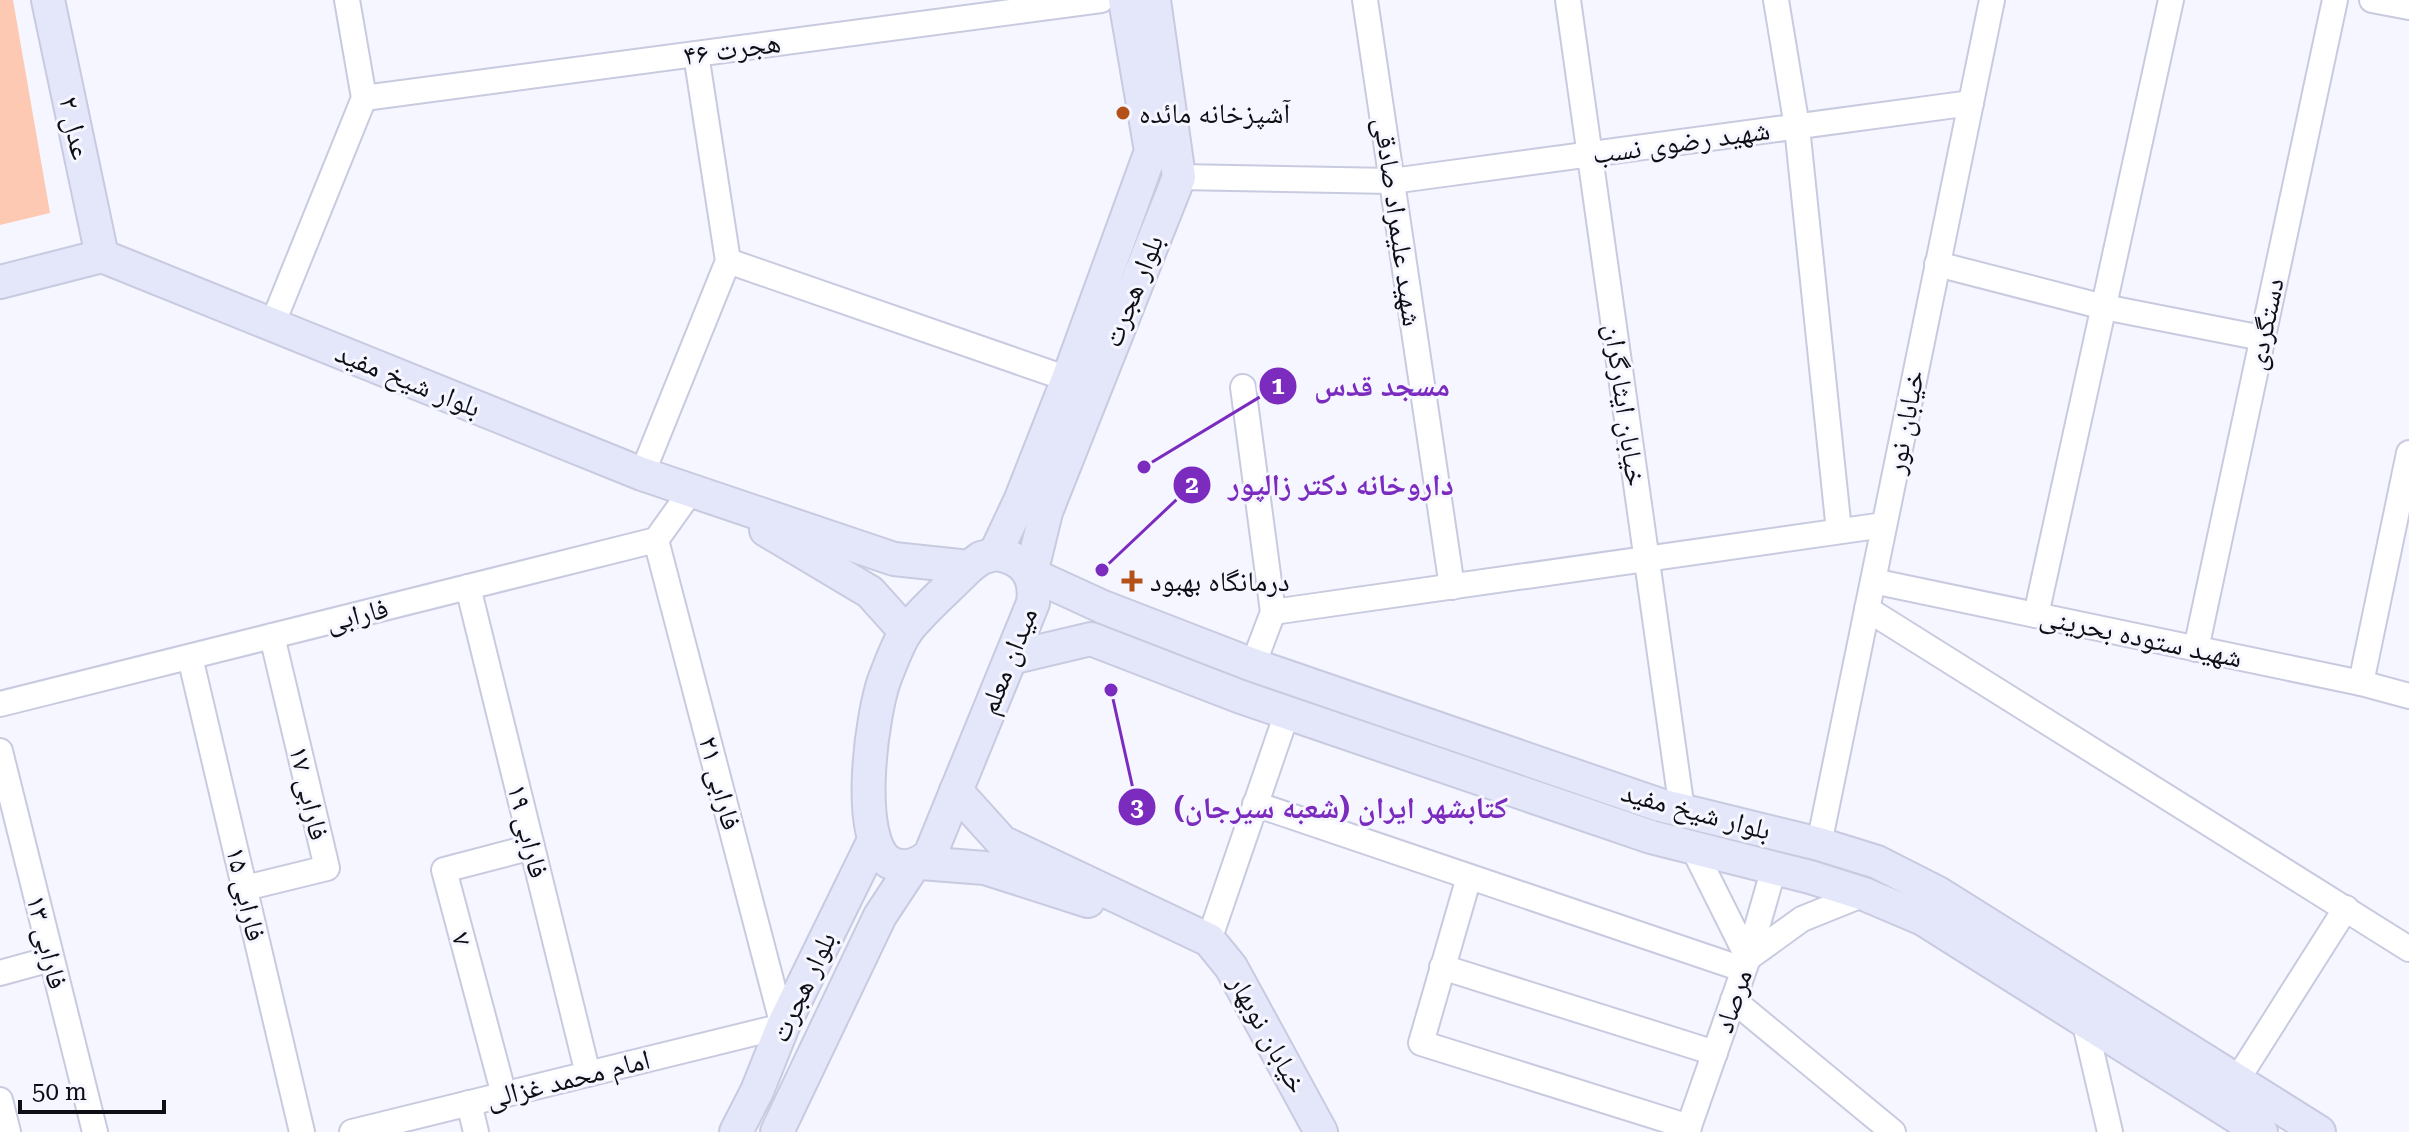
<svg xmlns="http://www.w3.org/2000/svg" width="2409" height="1132" viewBox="0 0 2409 1132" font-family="'Roboto Serif','Noto Naskh Arabic',serif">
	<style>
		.green { fill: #fec9b2 }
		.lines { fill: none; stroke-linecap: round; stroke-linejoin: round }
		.street-casing { stroke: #c8cbe0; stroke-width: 28 }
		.secondary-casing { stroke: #c8cbe0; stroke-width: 36 }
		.street { stroke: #fff; stroke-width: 24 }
		.secondary { stroke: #e4e6fa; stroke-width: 32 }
		.poi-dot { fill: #b45119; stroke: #f5f6ff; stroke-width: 3 }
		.labels { text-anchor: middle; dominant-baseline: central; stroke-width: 6; stroke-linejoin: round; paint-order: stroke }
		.street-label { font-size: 28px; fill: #0e0f15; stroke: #f5f6ff }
		.poi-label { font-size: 28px; fill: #0e0f15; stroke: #f5f6ff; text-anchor: start }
		.leader { fill: none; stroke: #7b2cbf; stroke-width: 3 }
		.callout-dot { fill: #7b2cbf; stroke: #f5f6ff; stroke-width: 3 }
		.mark-label { font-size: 24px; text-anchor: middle; font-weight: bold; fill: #fff }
		.callout-label { font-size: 30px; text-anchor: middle; font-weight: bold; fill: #7b2cbf; stroke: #f5f6ff; stroke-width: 6; stroke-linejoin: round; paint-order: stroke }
	</style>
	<rect width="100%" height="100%" fill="#f5f6ff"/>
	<!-- green -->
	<path class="green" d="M0,0H13L50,213L0,225Z"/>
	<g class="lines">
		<defs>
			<g id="street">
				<path d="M1365,0L1452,587"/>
				<path d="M1568,0L1682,810"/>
				<path d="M1776,0L1797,127L1839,531"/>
				<path d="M2372,0L2409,7"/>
				<path d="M364,98L1101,0"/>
				<path d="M1179,177L1392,181L1971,103"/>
				<path d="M728,261L1068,379"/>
				<path d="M1937,264L2104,307L2262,338"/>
				<path d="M272,325L364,98L347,0"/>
				<path d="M1243,387L1273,612L1253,665"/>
				<path d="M642,474L728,261L696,54"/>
				<path d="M1873,581L2361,683L2409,696"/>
				<path d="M468,587L588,1074"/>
				<path d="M1867,609L2409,949"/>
				<path d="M1273,612L1884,525"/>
				<path d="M2036,615L2171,0"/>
				<path d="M2196,649L2335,0"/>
				<path d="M190,657L302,1132"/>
				<path d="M2361,683L2409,453"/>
				<path d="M0,704L656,540L691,491"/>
				<path d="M0,751L95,1132"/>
				<path d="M1255,804L1742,969"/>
				<path d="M1819,844L1992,0"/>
				<path d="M1693,848L1748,958"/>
				<path d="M1469,877L1421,1043L1689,1127"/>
				<path d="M245,888L327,868L272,636"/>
				<path d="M1209,940L1287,713"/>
				<path d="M1748,958L1802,919L1864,894"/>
				<path d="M1442,967L1715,1053"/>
				<path d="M0,973L51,959"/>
				<path d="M1733,1000L1893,1132"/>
				<path d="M2084,1020L2110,1132"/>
				<path d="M2237,1080L2346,908"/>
				<path d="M504,1095L444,870L532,847"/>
				<path d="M0,1100L8,1132"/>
				<path d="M469,1103L476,1132"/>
				<path d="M352,1132L783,1026L656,540"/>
				<path d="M1687,1132L1748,958L1774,868"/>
			</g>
			<g id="secondary">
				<path d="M48,0L102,256"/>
				<path d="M1154,0L1179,177L1046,512L1031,574L1103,607L1253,665L1660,805L1819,844L1877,862L1938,893L2319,1132"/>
				<path d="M102,256L642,474L894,559L969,567"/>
				<path d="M0,282L102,256"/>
				<path d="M766,530L870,592L906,632"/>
				<path d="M995,554C1023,557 1037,575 1033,603L930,855C918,865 905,870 891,863C853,844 872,712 885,678C891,663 897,646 905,633C918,614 952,585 969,567L981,558Z"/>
				<path d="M995,554L1020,501L1068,379L1151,151L1125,0"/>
				<path d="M1011,658L1091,639L1241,697L1651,837L1810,877L1864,894L1923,919L2261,1132"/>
				<path d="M956,791L1002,842L1209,940L1231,967L1321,1132"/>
				<path d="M921,863L985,868L1088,901"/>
				<path d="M736,1132L757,1091L783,1026L873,842"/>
				<path d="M777,1132L880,916L913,866"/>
			</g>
		</defs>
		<!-- street casing -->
		<use href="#street" class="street-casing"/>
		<!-- secondary casing -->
		<use href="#secondary" class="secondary-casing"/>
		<!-- street -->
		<use href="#street" class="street"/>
		<!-- secondary -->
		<use href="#secondary" class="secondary"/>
	</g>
	<!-- markers -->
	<g class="poi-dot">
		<circle cx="1123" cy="113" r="8"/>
		<path d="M1128 569h8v8h8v8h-8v8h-8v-8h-8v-8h8z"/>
	</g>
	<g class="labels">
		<!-- street labels -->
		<g class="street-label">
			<text transform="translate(732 49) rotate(-8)">هجرت ۴۶</text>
			<text transform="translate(75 128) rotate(78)">عدل ۲</text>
			<text transform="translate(1681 142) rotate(-8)">شهید رضوی نسب</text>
			<text transform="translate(1398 222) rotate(82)">شهید علیمراد صادقی</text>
			<text transform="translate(1133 291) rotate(-68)">بلوار هجرت</text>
			<text transform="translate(2265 324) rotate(-78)">دستگردی</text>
			<text transform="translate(408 380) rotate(22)">بلوار شیخ مفید</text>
			<text transform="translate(1625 405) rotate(82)">خیابان ایثارگران</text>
			<text transform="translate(1905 422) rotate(-79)">خیابان نور</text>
			<text transform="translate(357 615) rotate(-14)">فارابی</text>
			<text transform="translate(2141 637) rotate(12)">شهید ستوده بحرینی</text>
			<text transform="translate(1008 661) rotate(-68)">میدان معلم</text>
			<text transform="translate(720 783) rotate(75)">فارابی ۲۱</text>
			<text transform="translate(309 793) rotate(77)">فارابی ۱۷</text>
			<text transform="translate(1696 811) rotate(15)">بلوار شیخ مفید</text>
			<text transform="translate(528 831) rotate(76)">فارابی ۱۹</text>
			<text transform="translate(246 894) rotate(77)">فارابی ۱۵</text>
			<text transform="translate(462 939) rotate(75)">۷</text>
			<text transform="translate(47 942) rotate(76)">فارابی ۱۳</text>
			<text transform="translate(803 987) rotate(-65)">بلوار هجرت</text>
			<text transform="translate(1733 1001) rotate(-71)">مرصاد</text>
			<text transform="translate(1268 1034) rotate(61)">خیابان نوبهار</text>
			<text transform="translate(568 1079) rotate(-14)">امام محمد غزالی</text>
		</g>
		<!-- poi labels -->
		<g class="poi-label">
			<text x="1139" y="113">آشپزخانه مائده</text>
			<text x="1150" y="581">درمانگاه بهبود</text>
		</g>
	</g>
	<!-- callouts -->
	<path class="leader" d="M1144 467L1278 386M1102 570L1192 485M1111 690L1137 807"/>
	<g class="callout-dot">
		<circle cx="1144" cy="467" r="8"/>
		<circle cx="1102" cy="570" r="8"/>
		<circle cx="1111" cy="690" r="8"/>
		<circle cx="1278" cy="386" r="20"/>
		<circle cx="1192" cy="485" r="20"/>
		<circle cx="1137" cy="807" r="20"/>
	</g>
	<g class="mark-label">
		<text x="1278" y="394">1</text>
		<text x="1192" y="493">2</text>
		<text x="1137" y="816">3</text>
	</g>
	<g class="callout-label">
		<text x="1382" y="396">مسجد قدس</text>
		<text x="1341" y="495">داروخانه دکتر زالپور</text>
		<text x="1341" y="818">کتابشهر ایران (شعبه سیرجان)</text>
	</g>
	<!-- scale -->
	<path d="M20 1100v12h144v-12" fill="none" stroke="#0e0f15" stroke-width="4"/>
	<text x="32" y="1100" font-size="24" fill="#0e0f15" stroke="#f5f6ff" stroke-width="6" paint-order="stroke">50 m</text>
</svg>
